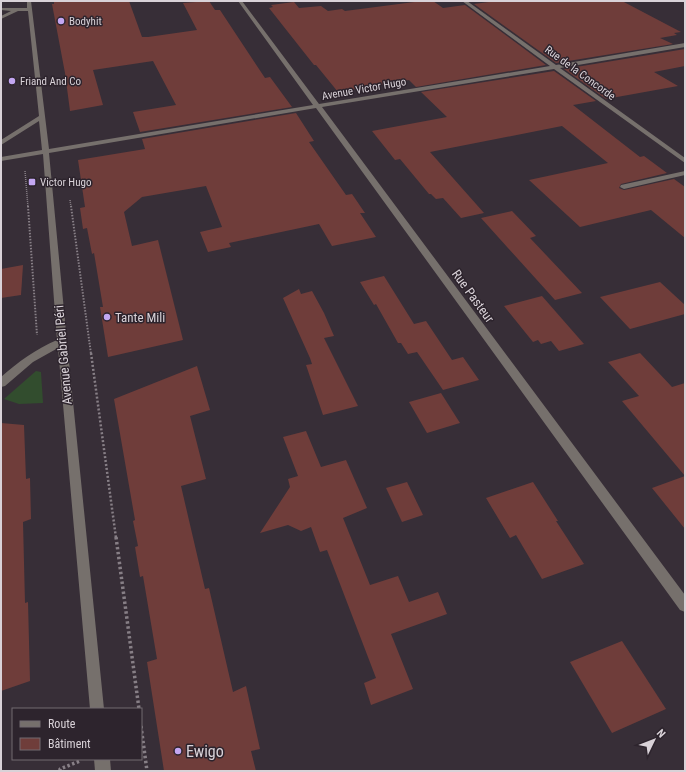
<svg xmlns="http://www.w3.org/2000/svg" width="686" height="772" viewBox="0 0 686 772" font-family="'Roboto Condensed',sans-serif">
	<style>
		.green { fill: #324d2e }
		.building { fill: #6f3d3a }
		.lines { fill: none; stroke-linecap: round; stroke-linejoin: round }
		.path-far3 { stroke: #877f86; stroke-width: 1.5; stroke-dasharray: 1 1; stroke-linecap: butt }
		.path-far2 { stroke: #877f86; stroke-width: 2; stroke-dasharray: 1.5 1.5; stroke-linecap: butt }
		.path-far1 { stroke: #877f86; stroke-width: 2.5; stroke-dasharray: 2 2; stroke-linecap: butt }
		.path { stroke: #877f86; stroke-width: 3.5; stroke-dasharray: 2.5 2.5; stroke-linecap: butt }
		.minor { fill: #76706c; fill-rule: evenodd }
		.poi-dot { fill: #c3a7f2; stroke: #2d242d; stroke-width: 1.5 }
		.labels { text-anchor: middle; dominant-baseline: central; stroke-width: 3; stroke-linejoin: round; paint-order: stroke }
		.far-poi-label { font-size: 11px; fill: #d9d2d8; stroke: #2d242d; text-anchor: start }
		.far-street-label { font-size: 11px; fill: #d9d2d8; stroke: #2d242d }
		.street-label { font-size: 13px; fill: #d9d2d8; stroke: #2d242d }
		.poi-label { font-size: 13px; fill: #d9d2d8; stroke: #2d242d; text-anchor: start }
		.near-poi-label { font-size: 16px; fill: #d9d2d8; stroke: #2d242d; text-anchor: start }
	</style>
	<rect width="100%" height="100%" fill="#372e37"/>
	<!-- green -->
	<path class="green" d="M36,371L41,372L43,403L19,404L4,399Z"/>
	<!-- building -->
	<g class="building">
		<path d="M54,1H129L142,37H148L197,30L183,3L209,1L215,10H220L265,78L270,77L292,107L140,132L133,112L176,105L153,61L93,70L103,105L70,111L65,73L52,4H54Z"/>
		<path d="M422,1H433L443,8L465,5L546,65L416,87L409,80L338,92L316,65H314L269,8L273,7L271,5L294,2L299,8L321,6L328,11L342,9L345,11Z"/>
		<path d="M496,1H622L681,32L674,33L677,35L660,38L673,44L556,63L474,4Z"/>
		<path d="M685,49V66L654,72L678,86L606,99L564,69Z"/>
		<path d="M554,71L596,101L573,105L640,157L644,156L667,173L621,184L619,188L624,190L674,179L685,187V238L651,210L580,227L529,180L608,163L562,126L430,152L484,213L461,218L443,198L436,199L431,194H429L400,159L395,160L372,131L447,117L421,92Z"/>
		<path d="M296,113L314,141L309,142L346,195L352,194L365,213H360L376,237L332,246L319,224L229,243L231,247L208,252L200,232L222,227L206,186L142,197L124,212L132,246L158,240L183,340L108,357L100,307H103L94,253L92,254L87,228L83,229L80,208L85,207L78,160L145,149L142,139Z"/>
		<path d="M512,211L536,236L530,238L582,293L555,300L481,218Z"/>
		<path d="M23,265L21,295L1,298V269Z"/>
		<path d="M384,276L414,324L426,321L452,360L463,357L479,380L443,390L417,352L408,354L401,343H398L376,304L374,305L360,282Z"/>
		<path d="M660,282L685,305V314L630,329L600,297Z"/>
		<path d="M299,289L301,294L312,291L324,313L334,336L324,338L358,406L323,415L306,365L312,364L310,358L283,298Z"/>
		<path d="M542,296L584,344L559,351L551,341L541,344L538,340L533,342L504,306Z"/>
		<path d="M640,353L672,387L685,383V529L652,488L685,476L622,401L639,396L608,362Z"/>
		<path d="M197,366L210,410L190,416L206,479L181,486L205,589L209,588L233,692L246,686L260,749L251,751L256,771H164L147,662L157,659L143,576L140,577L135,547L138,546L133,521L135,520L114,399Z"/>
		<path d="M441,393L460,423L427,433L409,402Z"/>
		<path d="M1,423L24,425L26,479L30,478L31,519L23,522L25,603L28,602L30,681L1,691Z"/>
		<path d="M306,431L321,467L346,460L367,508L343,518L370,585L398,576L409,602L438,592L447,614L391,634L413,689L371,705L364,683L376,678L327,550L320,552L311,527L301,531L288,525L260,533L290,487L288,479L298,476L283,437Z"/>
		<path d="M407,482L423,515L402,522L386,488Z"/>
		<path d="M533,482L558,521H556L584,564L542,579L516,535L510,538L486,498Z"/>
		<path d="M622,641L666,709L612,733L570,662Z"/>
	</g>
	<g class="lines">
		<!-- path-far3 -->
		<g class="path-far3">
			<path d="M25,171L28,207"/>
			<path d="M70,200L71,207"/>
		</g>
		<!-- path-far2 -->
		<g class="path-far2">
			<path d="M28,206L37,335"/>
			<path d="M71,206L91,354"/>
		</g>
		<!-- path-far1 -->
		<path class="path-far1" d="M91,353L116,538"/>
		<!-- path -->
		<g class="path">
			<path d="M116,537L139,709"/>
			<path d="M141,726L147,771"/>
			<path d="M60,771V769L80,761"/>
		</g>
		<!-- minor -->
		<g class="minor">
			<path d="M27,1H31L49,149L313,105L238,1H242L319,104L550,66L462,1H467L556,65L685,43V47L560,68L685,158V163L554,69L322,107L685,595V612L680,610L316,108L49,153L67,342L104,709H90L58,348L33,362L5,386L1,387V377C18,362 36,349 57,340L43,154L1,161V157L42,150L39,121L1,145V140L39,116L28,11H18L1,19V16L11,11L1,10V8H27Z"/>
			<path d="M685,171V175L624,189L620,187L621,185Z"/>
			<path d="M94,759H110L111,771H95Z"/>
		</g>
	</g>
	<!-- markers -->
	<g class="poi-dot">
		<circle cx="61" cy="21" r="4"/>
		<circle cx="12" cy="81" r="4"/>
		<rect x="28" y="178" width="8" height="8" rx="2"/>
		<circle cx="107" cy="317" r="4"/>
		<circle cx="178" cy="751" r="4"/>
	</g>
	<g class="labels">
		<!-- far-poi labels -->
		<g class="far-poi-label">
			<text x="69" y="21">Bodyhit</text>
			<text x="20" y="81">Friand And Co</text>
			<text x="40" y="182">Victor Hugo</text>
		</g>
		<!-- far-street labels -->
		<g class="far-street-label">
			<text transform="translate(580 73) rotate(36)">Rue de la Concorde</text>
			<text transform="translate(364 89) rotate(-10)">Avenue Victor Hugo</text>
		</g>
		<!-- street labels -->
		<g class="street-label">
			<text transform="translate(473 296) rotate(54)">Rue Pasteur</text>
			<text transform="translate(63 355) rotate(-95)">Avenue Gabriel Péri</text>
		</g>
		<!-- poi labels -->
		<g class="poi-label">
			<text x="115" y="317">Tante Mili</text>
		</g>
		<!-- near-poi labels -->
		<g class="near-poi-label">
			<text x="186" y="751">Ewigo</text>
		</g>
	</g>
	<!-- border -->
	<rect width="686" height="772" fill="none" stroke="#d9d2d8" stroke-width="4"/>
	<!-- legend -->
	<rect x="12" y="708" width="130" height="52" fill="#2d242d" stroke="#726a71"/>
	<rect x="20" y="721" width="20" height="6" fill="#76706c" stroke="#726a71"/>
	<text x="48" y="728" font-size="12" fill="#d9d2d8">Route</text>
	<rect x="20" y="738" width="20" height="12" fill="#6f3d3a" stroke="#726a71"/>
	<text x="48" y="748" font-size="12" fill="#d9d2d8">Bâtiment</text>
	<!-- north arrow -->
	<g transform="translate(654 740) rotate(47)" stroke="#2d242d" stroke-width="3" paint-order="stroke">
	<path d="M0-3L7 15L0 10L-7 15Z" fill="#d9d2d8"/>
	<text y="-6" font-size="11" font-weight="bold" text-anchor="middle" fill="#d9d2d8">N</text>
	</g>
</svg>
